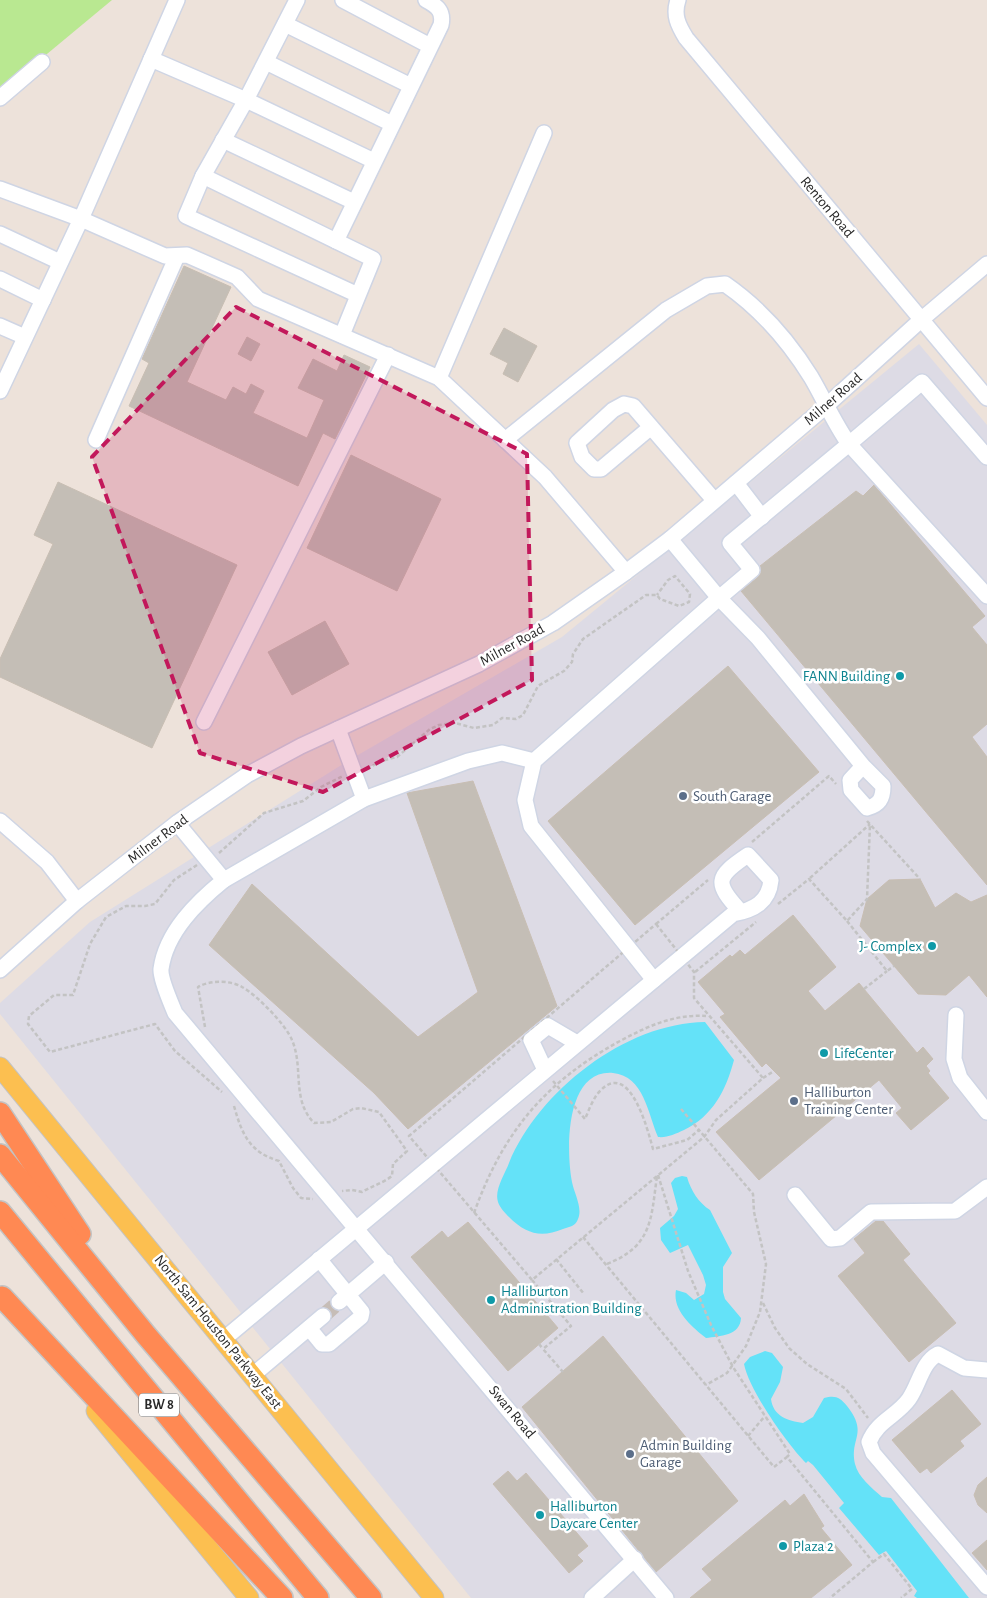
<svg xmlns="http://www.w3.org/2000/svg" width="987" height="1598" viewBox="0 0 987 1598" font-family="'Alegreya Sans',sans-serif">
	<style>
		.industrial { fill: #dddbe5 }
		.green { fill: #b9e891 }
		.water { fill: #64e2f8 }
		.building { fill: #c4beb6; stroke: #c8beb3 }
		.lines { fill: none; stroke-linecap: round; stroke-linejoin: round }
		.minor-tunnel { stroke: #c6bdb7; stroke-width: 15; stroke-dasharray: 15 8; stroke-linecap: butt }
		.minor-casing { stroke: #cfd5e4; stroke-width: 18 }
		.major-casing { stroke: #c3c3c3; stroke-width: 21 }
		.highway-casing { stroke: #c3c3c3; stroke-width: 24 }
		.path { stroke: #c3c3c3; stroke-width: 2.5; stroke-dasharray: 4 2.5; stroke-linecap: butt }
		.minor { stroke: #fff; stroke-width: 15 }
		.major { stroke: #fcbf50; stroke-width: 19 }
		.highway { stroke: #ff8953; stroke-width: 21 }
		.marked { fill: #c2185b; fill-opacity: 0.2; stroke: #c2185b; stroke-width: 4; stroke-dasharray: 10 6; stroke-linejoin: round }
		.culture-dot { fill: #0f9aa8; stroke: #fff; stroke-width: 2 }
		.service-dot { fill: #5c6f8a; stroke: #fff; stroke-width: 2 }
		.labels { text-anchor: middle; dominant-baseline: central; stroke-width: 5; stroke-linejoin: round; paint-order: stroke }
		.shield { fill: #fff; stroke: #696969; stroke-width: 1 }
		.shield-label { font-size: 14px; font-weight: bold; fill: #292929 }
		.street-label { font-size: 15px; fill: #292929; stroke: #fff }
		.culture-label { font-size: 15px; fill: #0d838f; stroke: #fff; text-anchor: start }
		.service-label { font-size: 15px; fill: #4e5e75; stroke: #fff; text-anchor: start }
	</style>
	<rect width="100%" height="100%" fill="#ede2da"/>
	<!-- industrial -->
	<path class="industrial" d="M919,344L987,425V1598H471L0,1014V1003L90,922L351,759L562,637Z"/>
	<!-- green -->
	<path class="green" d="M0,0H112L0,93Z"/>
	<!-- water -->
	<g class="water">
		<path d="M705,1022L734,1060C726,1090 713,1116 684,1130C675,1134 667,1138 658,1137C648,1114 644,1076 613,1073C565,1069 566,1151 572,1182C574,1193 583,1208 578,1219C576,1226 569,1227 563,1229C541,1238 526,1234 509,1217C505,1213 500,1208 498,1202C494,1190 505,1174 509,1163C539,1091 625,1023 705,1022Z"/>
		<path d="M682,1176L687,1177C691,1191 699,1203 710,1210L732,1253L723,1267V1292L725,1299L741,1318C740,1336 720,1336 706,1338C692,1327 672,1310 676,1290L686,1293L694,1300L704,1294L706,1285L703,1275L688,1245L670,1253L661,1240L660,1228L674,1216L678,1209L671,1183L675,1178Z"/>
		<path d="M765,1351L772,1353L783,1367L780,1382L771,1399C773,1416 788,1421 803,1423L813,1417L824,1398C835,1395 840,1397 847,1406C869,1434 849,1438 855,1464C858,1477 872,1488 882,1497L891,1498L969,1598H917L914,1596L917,1591L886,1551L879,1555L839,1508L844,1503L813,1465L808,1461L806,1463C787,1444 749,1390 744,1364L750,1357Z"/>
	</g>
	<!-- building -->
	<g class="building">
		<path d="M184,266L231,287L187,382L226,400L233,387L246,394L251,384L264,391L253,413L307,438L324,400L298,388L313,359L337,371L344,355L370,367L335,439L323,433L298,486L129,406L149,363L142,359Z"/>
		<path d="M504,328L537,346L518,382L503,374L508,363L490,354Z"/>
		<path d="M247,337L260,344L251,361L238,354Z"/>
		<path d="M351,455L441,499L397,591L307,548Z"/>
		<path d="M58,482L237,565L152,748L0,677V659L53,544L34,535Z"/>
		<path d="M874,485L985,616L972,627L987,645V724L972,737L987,757V885L741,591L758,577L761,573L760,566L856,491L863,496Z"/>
		<path d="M325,621L349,664L292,695L268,652Z"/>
		<path d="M728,666L819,772L635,925L548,821Z"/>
		<path d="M473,781L557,1006L408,1129L374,1093L209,945L252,884L418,1037L478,992L407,793Z"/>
		<path d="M920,879L935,908L956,893L971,902L987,895V997L969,975L946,995L918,994L860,926L867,899L889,880Z"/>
		<path d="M793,915L836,967L808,991L825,1011L859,983L917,1053L923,1047L933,1059L926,1066L930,1071L928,1073L949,1098L911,1130L896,1113L902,1108L879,1080L759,1180L716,1132L781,1078L766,1063L762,1067L720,1017L725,1014L698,982L730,955L732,957L740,950L745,955Z"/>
		<path d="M876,1221H883L910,1254L903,1260L956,1323L909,1362L838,1276L865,1253L854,1239Z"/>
		<path d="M468,1222L558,1328L508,1371L411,1257L442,1231L448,1238Z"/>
		<path d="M603,1336L738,1501L656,1572L522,1407Z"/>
		<path d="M952,1390L981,1424L960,1441L964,1446L931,1473L927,1468L920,1473L892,1440Z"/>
		<path d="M508,1471L517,1481L526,1473L588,1546L577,1555L583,1561L569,1573L493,1484Z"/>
		<path d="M987,1477V1513L978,1505L974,1495L978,1485Z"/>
		<path d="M804,1494L824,1526L821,1528L852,1565L811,1598H690L712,1580L702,1569L785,1500L790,1506Z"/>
		<path d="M987,1540V1570L972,1553Z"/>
	</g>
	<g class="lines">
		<!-- minor-tunnel -->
		<path class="minor-tunnel" d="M323,1316L339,1302"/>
		<defs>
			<g id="minor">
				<path d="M297,0L246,100L374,161"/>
				<path d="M343,0L430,46"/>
				<path d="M678,0C673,15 678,25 686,38L987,398"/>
				<path d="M285,24L411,86"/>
				<path d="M151,59L246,100L203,176"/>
				<path d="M266,62L392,124"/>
				<path d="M0,98L42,62"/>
				<path d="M223,140L354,202"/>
				<path d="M0,189L81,219L165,256L187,255L237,277L258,299L439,378L545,477L626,572"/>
				<path d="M0,234L60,262"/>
				<path d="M336,241L441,25C444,11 437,6 426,0"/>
				<path d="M0,279L43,300"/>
				<path d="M0,326L25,337"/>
				<path d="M342,335L373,259L203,176L186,216L358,295"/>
				<path d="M439,378L544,133"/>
				<path d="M0,391L81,219L177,0"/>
				<path d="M651,427L601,469H594L582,457L577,443L613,410L624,404L633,406L714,500"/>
				<path d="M96,440L177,256"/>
				<path d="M505,440L666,310L707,286L725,284C761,309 788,340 811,377C824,399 834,423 849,444L922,382L987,457"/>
				<path d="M736,483L762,517"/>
				<path d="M670,539L719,598L752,570L730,543L849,444L987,596"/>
				<path d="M204,722L388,355"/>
				<path d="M338,729L364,799"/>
				<path d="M0,821L47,862L77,901"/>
				<path d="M177,823L224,880C197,902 166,932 161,969C160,979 171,1003 175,1013L666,1598"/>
				<path d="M224,880L364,799L468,761L502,753L534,761"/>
				<path d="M0,970L77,901L177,823L247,775L301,746L479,664L553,623L626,572L670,539L826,406L922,319L987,264"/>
				<path d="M654,980L531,826L525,800L534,761L719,598L758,638L863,766L850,780L851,790L867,808C879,805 883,799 883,786L863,766"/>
				<path d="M956,1015L954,1059L960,1078L987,1112"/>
				<path d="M545,1070L531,1040L548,1026L577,1043"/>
				<path d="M795,1195L831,1239L840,1238L871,1212L955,1211L987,1187"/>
				<path d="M339,1302L386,1262"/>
				<path d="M309,1328L322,1344H329L361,1317L362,1312L319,1259"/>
				<path d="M224,1339L733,914C754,910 769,902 771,880L748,855C715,877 714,883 741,912"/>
				<path d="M987,1370L964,1368L938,1354C922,1362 919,1385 909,1399C897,1416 877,1421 869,1442L873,1453L987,1587"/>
				<path d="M253,1375L323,1316"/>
				<path d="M592,1598L635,1559"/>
			</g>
			<g id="major">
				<path d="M0,1067L434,1598"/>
				<path d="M96,1411L249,1598"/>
			</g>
			<g id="highway">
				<path d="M0,1113L80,1234"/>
				<path d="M0,1155L146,1335L371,1598"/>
				<path d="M0,1212L318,1598"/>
				<path d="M2,1297L282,1598"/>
			</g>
		</defs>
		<!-- minor casing -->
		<use href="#minor" class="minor-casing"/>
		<!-- major casing -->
		<use href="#major" class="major-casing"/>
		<!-- highway casing -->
		<use href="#highway" class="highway-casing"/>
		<!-- path -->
		<g class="path">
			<path d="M367,769L381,761L397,757L430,729L439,725L455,723L474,728L493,725L502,718L516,719L523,715L538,686L564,671L572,662L573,654L583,639L646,595H657L660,599L679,606L689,602L690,594L675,576L668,580L657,595"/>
			<path d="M867,821L920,879"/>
			<path d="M752,842L829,776L836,784"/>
			<path d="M219,853L264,813L303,801L321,787L343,776"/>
			<path d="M197,865L174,880L155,904L145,906H126L106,917L90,944L73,995H54L29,1016L28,1024L50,1052L155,1024L175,1051L222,1092"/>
			<path d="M810,878L870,824"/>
			<path d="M778,904L809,879L847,921L867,899L870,824"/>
			<path d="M847,921L887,971L894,966"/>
			<path d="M656,924L694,972V998L763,1078L716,1120L704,1137L532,1280L409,1136Z"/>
			<path d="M656,924L708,880"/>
			<path d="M695,972L756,922"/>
			<path d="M864,989L887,971"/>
			<path d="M205,1027L198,987C210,980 230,980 242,987C257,995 286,1025 292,1040C304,1068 291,1099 314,1123L331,1122L353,1109L361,1108L379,1112L407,1151L393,1164L392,1176C383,1183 372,1186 362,1192L352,1190L342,1191"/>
			<path d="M763,1078L774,1071"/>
			<path d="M553,1081L585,1119C589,1110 593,1098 600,1091C630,1059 648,1131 653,1149L687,1140L699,1130L753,1194L754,1212L766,1264L760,1312L746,1346L727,1373L706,1385"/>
			<path d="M234,1106C242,1134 249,1152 279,1161L293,1188L301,1198L313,1199"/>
			<path d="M681,1109L699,1130"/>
			<path d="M658,1175L688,1271L711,1325L733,1367L790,1454L787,1457"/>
			<path d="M474,1213C503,1132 545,1082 620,1041C648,1026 674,1014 706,1016"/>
			<path d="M583,1237L774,1467L787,1457L873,1562L830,1598"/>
			<path d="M556,1259L584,1294"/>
			<path d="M607,1264C653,1246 651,1218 657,1176"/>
			<path d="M532,1280L571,1326L543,1349L563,1372"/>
			<path d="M763,1303L775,1328L789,1348L807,1364L846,1389L868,1418"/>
			<path d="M539,1344L543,1349"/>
			<path d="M748,1436L765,1416"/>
			<path d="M873,1562L884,1554L912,1589L901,1598"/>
		</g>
		<!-- minor -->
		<use href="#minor" class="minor"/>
		<!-- major -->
		<use href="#major" class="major"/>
		<!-- highway -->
		<use href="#highway" class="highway"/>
	</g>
	<!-- marked area -->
	<path class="marked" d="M236,307L527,454L532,680L323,792L200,753L92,457Z"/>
	<!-- markers -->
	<g class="culture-dot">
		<circle cx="900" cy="676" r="5"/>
		<circle cx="932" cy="946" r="5"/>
		<circle cx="824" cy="1053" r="5"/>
		<circle cx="491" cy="1300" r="5"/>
		<circle cx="540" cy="1515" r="5"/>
		<circle cx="783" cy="1546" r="5"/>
	</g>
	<g class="service-dot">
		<circle cx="683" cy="796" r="5"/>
		<circle cx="794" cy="1101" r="5"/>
		<circle cx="630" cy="1454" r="5"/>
	</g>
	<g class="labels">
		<!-- shield labels -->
		<rect class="shield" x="139" y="1393.5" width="40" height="23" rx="4"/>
		<g class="shield-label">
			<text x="159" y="1405">BW 8</text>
		</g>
		<!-- street labels -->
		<g class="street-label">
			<text transform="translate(827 207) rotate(50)">Renton Road</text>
			<text transform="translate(833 399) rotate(-41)">Milner Road</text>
			<text transform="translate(512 645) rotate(-29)">Milner Road</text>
			<text transform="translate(158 839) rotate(-37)">Milner Road</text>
			<text transform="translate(218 1332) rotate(51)">North Sam Houston Parkway East</text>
			<text transform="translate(512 1412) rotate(50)">Swan Road</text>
		</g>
		<!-- culture labels -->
		<g class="culture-label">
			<text x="890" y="676" text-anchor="end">FANN Building</text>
			<text x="922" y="946" text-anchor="end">J- Complex</text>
			<text x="834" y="1053">LifeCenter</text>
			<text x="501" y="1291">Halliburton<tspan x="501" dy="17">Administration Building</tspan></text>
			<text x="550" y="1506">Halliburton<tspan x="550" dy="17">Daycare Center</tspan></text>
			<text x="793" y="1546">Plaza 2</text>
		</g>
		<!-- service labels -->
		<g class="service-label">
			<text x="693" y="796">South Garage</text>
			<text x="804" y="1092">Halliburton<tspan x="804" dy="17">Training Center</tspan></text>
			<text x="640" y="1445">Admin Building<tspan x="640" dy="17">Garage</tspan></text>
		</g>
	</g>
</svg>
